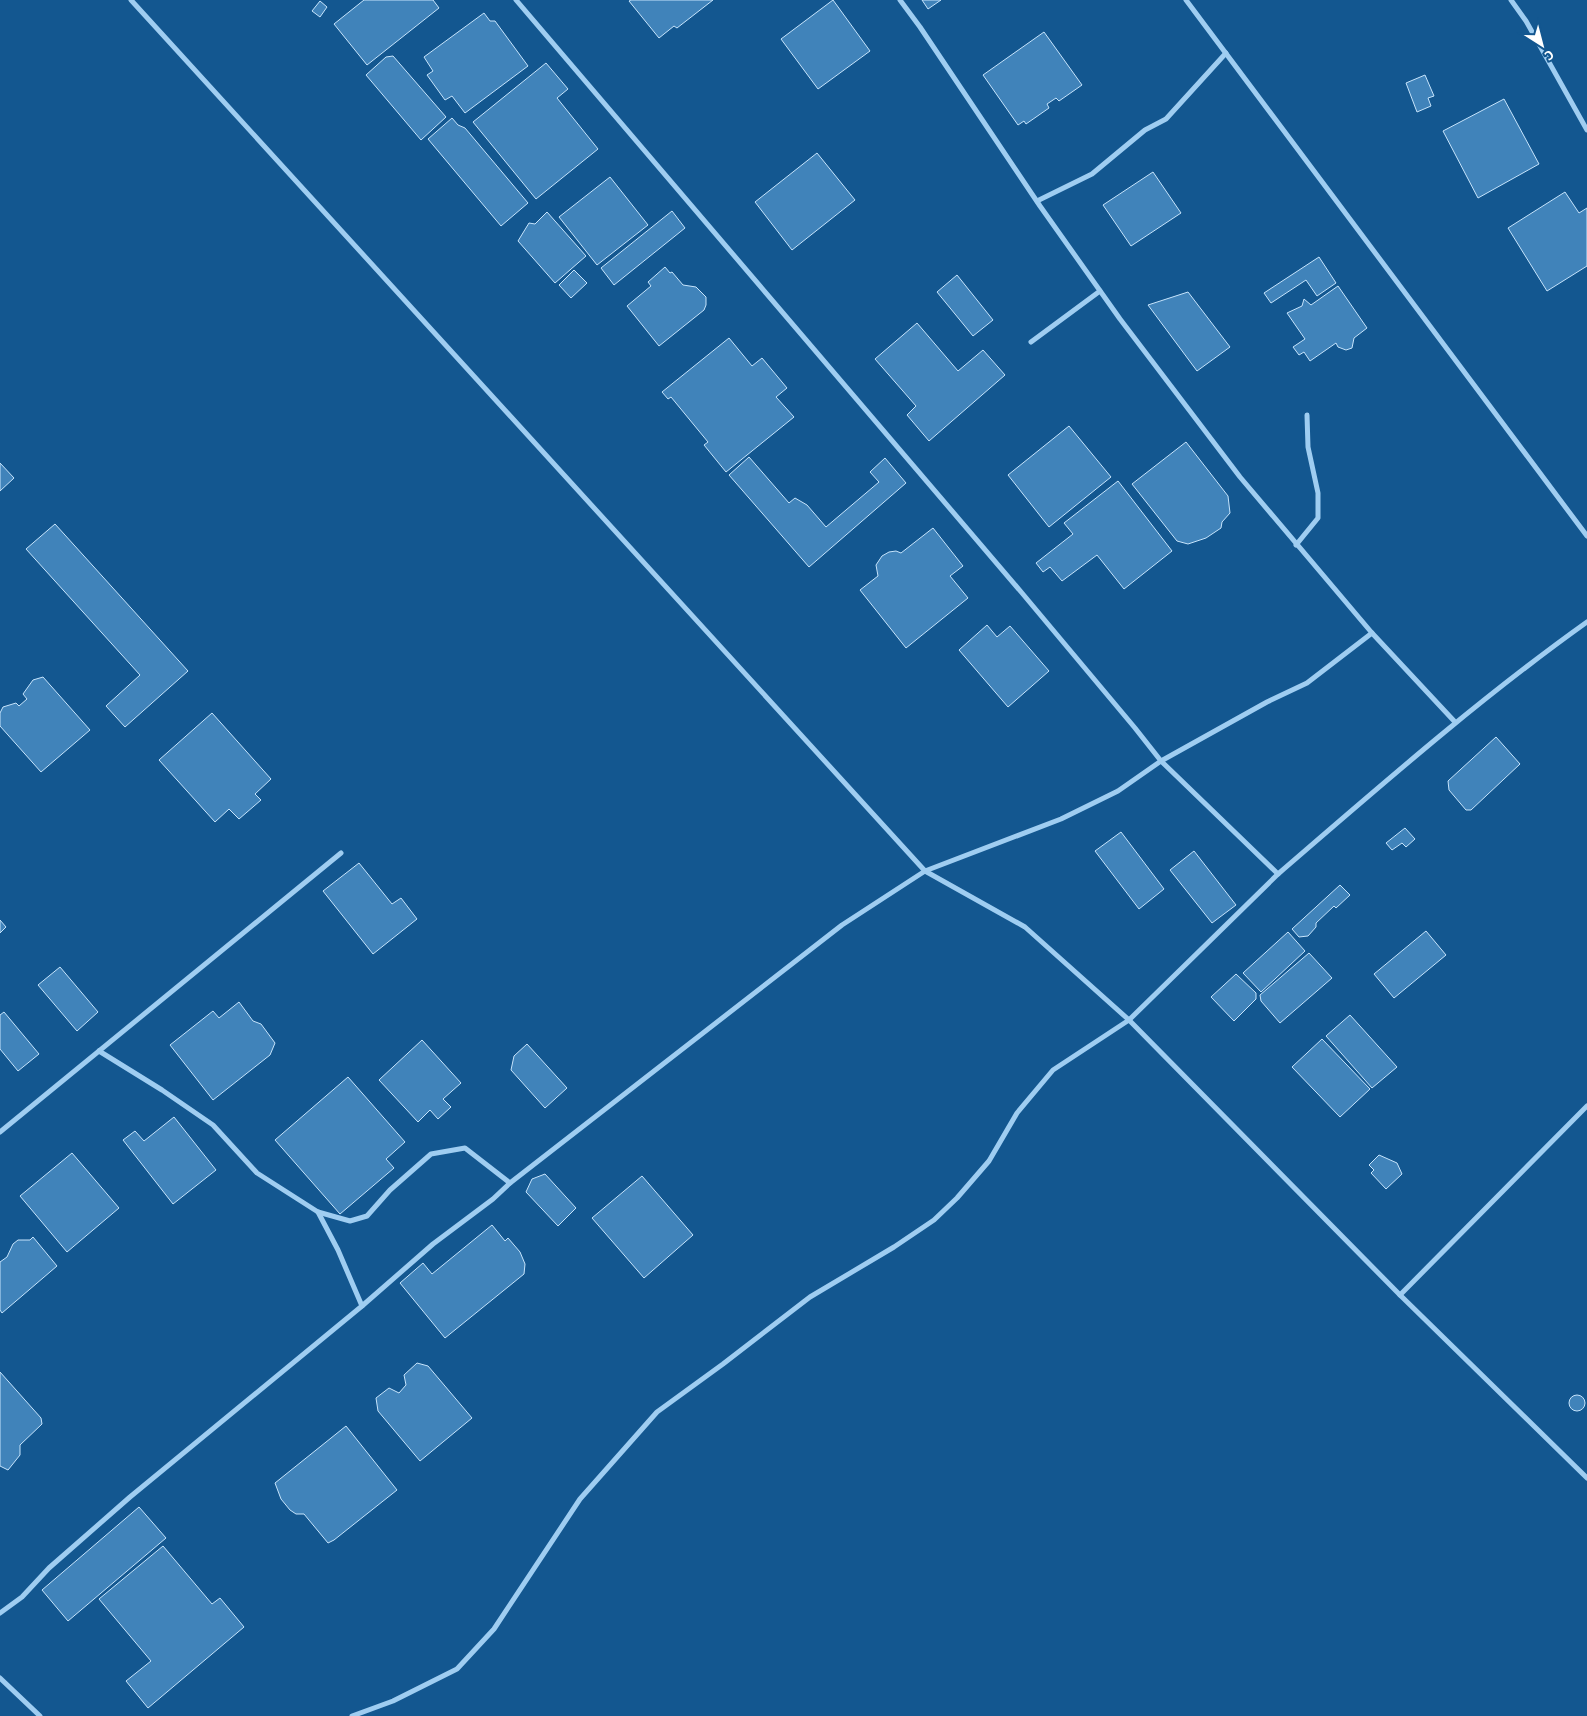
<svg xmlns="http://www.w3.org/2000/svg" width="1587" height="1716" viewBox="0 0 1587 1716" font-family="'Alegreya Sans',sans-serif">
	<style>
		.building { fill: #4083ba; stroke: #c6e4fc }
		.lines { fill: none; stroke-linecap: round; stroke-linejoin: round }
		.minor { stroke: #9fcdf1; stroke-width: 5 }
	</style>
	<rect width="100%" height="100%" fill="#135790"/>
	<!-- building -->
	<g class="building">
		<path d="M364,0H433L439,8L367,65L334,24Z"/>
		<path d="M631,0H713L677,28L674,26L659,38L629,1Z"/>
		<path d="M833,0L870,51L818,89L781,39Z"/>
		<path d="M922,0H941L928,9Z"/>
		<path d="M320,1L327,7L320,17L312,11Z"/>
		<path d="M484,13L490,21H495L528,66L465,113L452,96L445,100L427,75L433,71L424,57Z"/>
		<path d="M1044,32L1082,85L1059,101L1056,98L1047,104L1049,108L1026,124L1024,121L1018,125L983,75Z"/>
		<path d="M393,56L446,117L421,140L366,75L386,57Z"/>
		<path d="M546,63L568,89L557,98L598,149L536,199L473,122Z"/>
		<path d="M1425,75L1434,96L1428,98L1431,106L1417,112L1406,83Z"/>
		<path d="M1504,99L1539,164L1478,198L1443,131Z"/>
		<path d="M452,118L458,125L465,128L528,203L501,226L428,139Z"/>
		<path d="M817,153L855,200L792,250L755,202Z"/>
		<path d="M1153,172L1181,213L1131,246L1103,205Z"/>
		<path d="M610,177L648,225L597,265L559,217Z"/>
		<path d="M1565,192L1579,213L1587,208V266L1547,291L1508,228Z"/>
		<path d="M672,211L685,228L614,285L601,268Z"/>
		<path d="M547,212L586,256L555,283L518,241L529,223L535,224Z"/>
		<path d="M1319,257L1336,283L1317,296L1306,280L1271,303L1264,293Z"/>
		<path d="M665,267L670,273L672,272L683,285L696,287L706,297V305L704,310L659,346L627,306L651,286L648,282Z"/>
		<path d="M574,270L587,283L571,298L559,285Z"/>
		<path d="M957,275L993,320L973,336L937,292Z"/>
		<path d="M1338,286L1367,328L1354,338L1352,348L1346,350L1338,347L1336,343L1310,361L1304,352L1299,355L1293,347L1305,339L1287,313L1302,306L1304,299L1311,305Z"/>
		<path d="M1188,292L1230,347L1197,371L1148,305Z"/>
		<path d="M917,323L958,371L983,350L1005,375L929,441L907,415L916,406L875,359Z"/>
		<path d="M729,338L752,366L762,358L787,388L776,397L794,417L726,472L704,445L708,442L671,397L668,399L662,392Z"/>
		<path d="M1069,426L1111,477L1049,527L1008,475Z"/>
		<path d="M1186,442L1228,496L1230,513L1222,522L1221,528L1206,538L1188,544L1177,541L1132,484Z"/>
		<path d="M749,457L789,503L795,498L807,505L826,527L879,482L870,472L885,458L906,483L809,567L729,475Z"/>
		<path d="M0,463L14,478L0,491Z"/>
		<path d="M1118,481L1172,551L1124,589L1097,555L1062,581L1050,567L1043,572L1036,563L1073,534L1064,523Z"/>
		<path d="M55,524L188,671L125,727L106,706L140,675L26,549Z"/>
		<path d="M933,528L963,566L950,576L968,598L906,648L860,590L878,576L876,565L882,556L889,552L896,551L901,553Z"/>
		<path d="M987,625L997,637L1010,626L1049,671L1008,707L959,650Z"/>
		<path d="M43,677L90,730L41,772L0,726V713L3,707L16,703L19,706L27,699L23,694L33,680Z"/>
		<path d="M212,713L271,779L255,794L261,800L239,819L229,809L215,822L159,760Z"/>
		<path d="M1496,737L1520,764L1471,810H1466L1449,790L1448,781Z"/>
		<path d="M1405,828L1415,839L1406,847L1402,843L1392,850L1386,843Z"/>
		<path d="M1121,832L1164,889L1139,909L1095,851Z"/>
		<path d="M1194,851L1236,905L1212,923L1170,870Z"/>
		<path d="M359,863L392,904L401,898L417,919L373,954L323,891Z"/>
		<path d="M1340,885L1350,895L1336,908L1334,906L1316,923V927L1308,936L1299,937L1292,929Z"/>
		<path d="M0,920L6,927L0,933Z"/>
		<path d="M1426,931L1446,955L1394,998L1374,974Z"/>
		<path d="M1288,932L1305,951L1261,992L1243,973Z"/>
		<path d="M1309,953L1332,978L1280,1023L1261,1001L1260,995Z"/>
		<path d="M60,967L98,1012L77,1031L38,985Z"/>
		<path d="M1236,974L1256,993V999L1234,1021L1211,997Z"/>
		<path d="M239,1002L253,1021L261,1024L275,1043L270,1055L213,1100L170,1045L213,1011L219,1018Z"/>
		<path d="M4,1012L39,1054L18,1071L0,1049V1015Z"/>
		<path d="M1350,1015L1397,1067L1372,1088L1326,1036Z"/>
		<path d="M1322,1039L1370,1089L1340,1117L1292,1067Z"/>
		<path d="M422,1040L461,1083L443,1099L451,1107L438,1119L430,1110L418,1122L379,1080Z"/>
		<path d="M527,1044L567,1088L545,1108L511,1070L514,1056Z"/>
		<path d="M348,1077L405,1142L386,1159L394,1168L340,1214L275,1140Z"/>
		<path d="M174,1117L216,1170L173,1204L123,1140L135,1131L144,1141Z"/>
		<path d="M72,1153L119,1208L67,1252L20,1196Z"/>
		<path d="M1379,1155L1397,1163L1402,1174L1386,1189L1371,1173L1374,1170L1369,1165Z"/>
		<path d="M545,1174L576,1208L558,1226L526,1192L532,1179Z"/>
		<path d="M642,1176L693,1235L644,1278L592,1218Z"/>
		<path d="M492,1225L505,1241L508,1238L520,1252L525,1264L524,1274L445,1338L400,1283L423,1263L432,1274Z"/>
		<path d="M33,1237L57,1266L2,1313L0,1310V1262L7,1257L13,1244L18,1240H30Z"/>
		<path d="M417,1363L428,1366L472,1418L420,1461L378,1411L376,1398L389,1388L399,1393L406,1385L404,1375Z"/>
		<path d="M0,1372L41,1418L42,1424L20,1445V1455L8,1470L0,1466Z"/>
		<circle cx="1577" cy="1403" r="8"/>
		<path d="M346,1426L397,1490L334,1540L328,1543L304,1514H296L290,1510L281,1499L275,1483Z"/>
		<path d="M139,1507L166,1538L68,1621L42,1590Z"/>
		<path d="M163,1546L212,1604L220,1598L244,1627L148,1708L126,1681L151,1661L99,1599Z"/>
	</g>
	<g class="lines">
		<!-- minor -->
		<g class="minor">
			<path d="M131,0L925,871L1025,927L1129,1020L1400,1295L1587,1478"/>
			<path d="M516,0L1022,593L1135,728L1161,761L1278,874C1379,787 1479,699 1587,622"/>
			<path d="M900,0L920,27L1040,206L1120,319L1240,477L1372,633L1455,722"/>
			<path d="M1186,0L1587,536"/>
			<path d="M1511,0L1526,21L1587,130"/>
			<path d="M1037,201L1092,174L1145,130L1166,119L1226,53"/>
			<path d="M1031,342L1100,291"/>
			<path d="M1296,545L1318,518V493L1308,447L1307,415"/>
			<path d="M0,1132L341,853"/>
			<path d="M510,1183L842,925L925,871L1061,819L1118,791L1161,761L1267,702L1307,683L1372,633"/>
			<path d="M318,1212L338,1250L362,1306"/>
			<path d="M1400,1295L1587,1106"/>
			<path d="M0,1613L22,1597L49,1568L130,1497L362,1306L433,1244L493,1199L510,1183L465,1148L431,1154L390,1190L367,1216L350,1221L318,1212L257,1173L213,1125L162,1090L99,1051"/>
			<path d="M0,1678L40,1716"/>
			<path d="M352,1716L393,1701L457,1669L494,1629L580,1499L657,1412L723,1364L810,1297L894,1247L934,1220L957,1198L989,1161L1017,1113L1053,1070L1129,1020L1278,874"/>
		</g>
	</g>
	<!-- north arrow -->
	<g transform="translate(1542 45) rotate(144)" stroke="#135790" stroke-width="4" paint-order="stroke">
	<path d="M0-4L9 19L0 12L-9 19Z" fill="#ffffff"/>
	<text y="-8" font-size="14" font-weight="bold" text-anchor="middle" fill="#ffffff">С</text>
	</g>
</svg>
